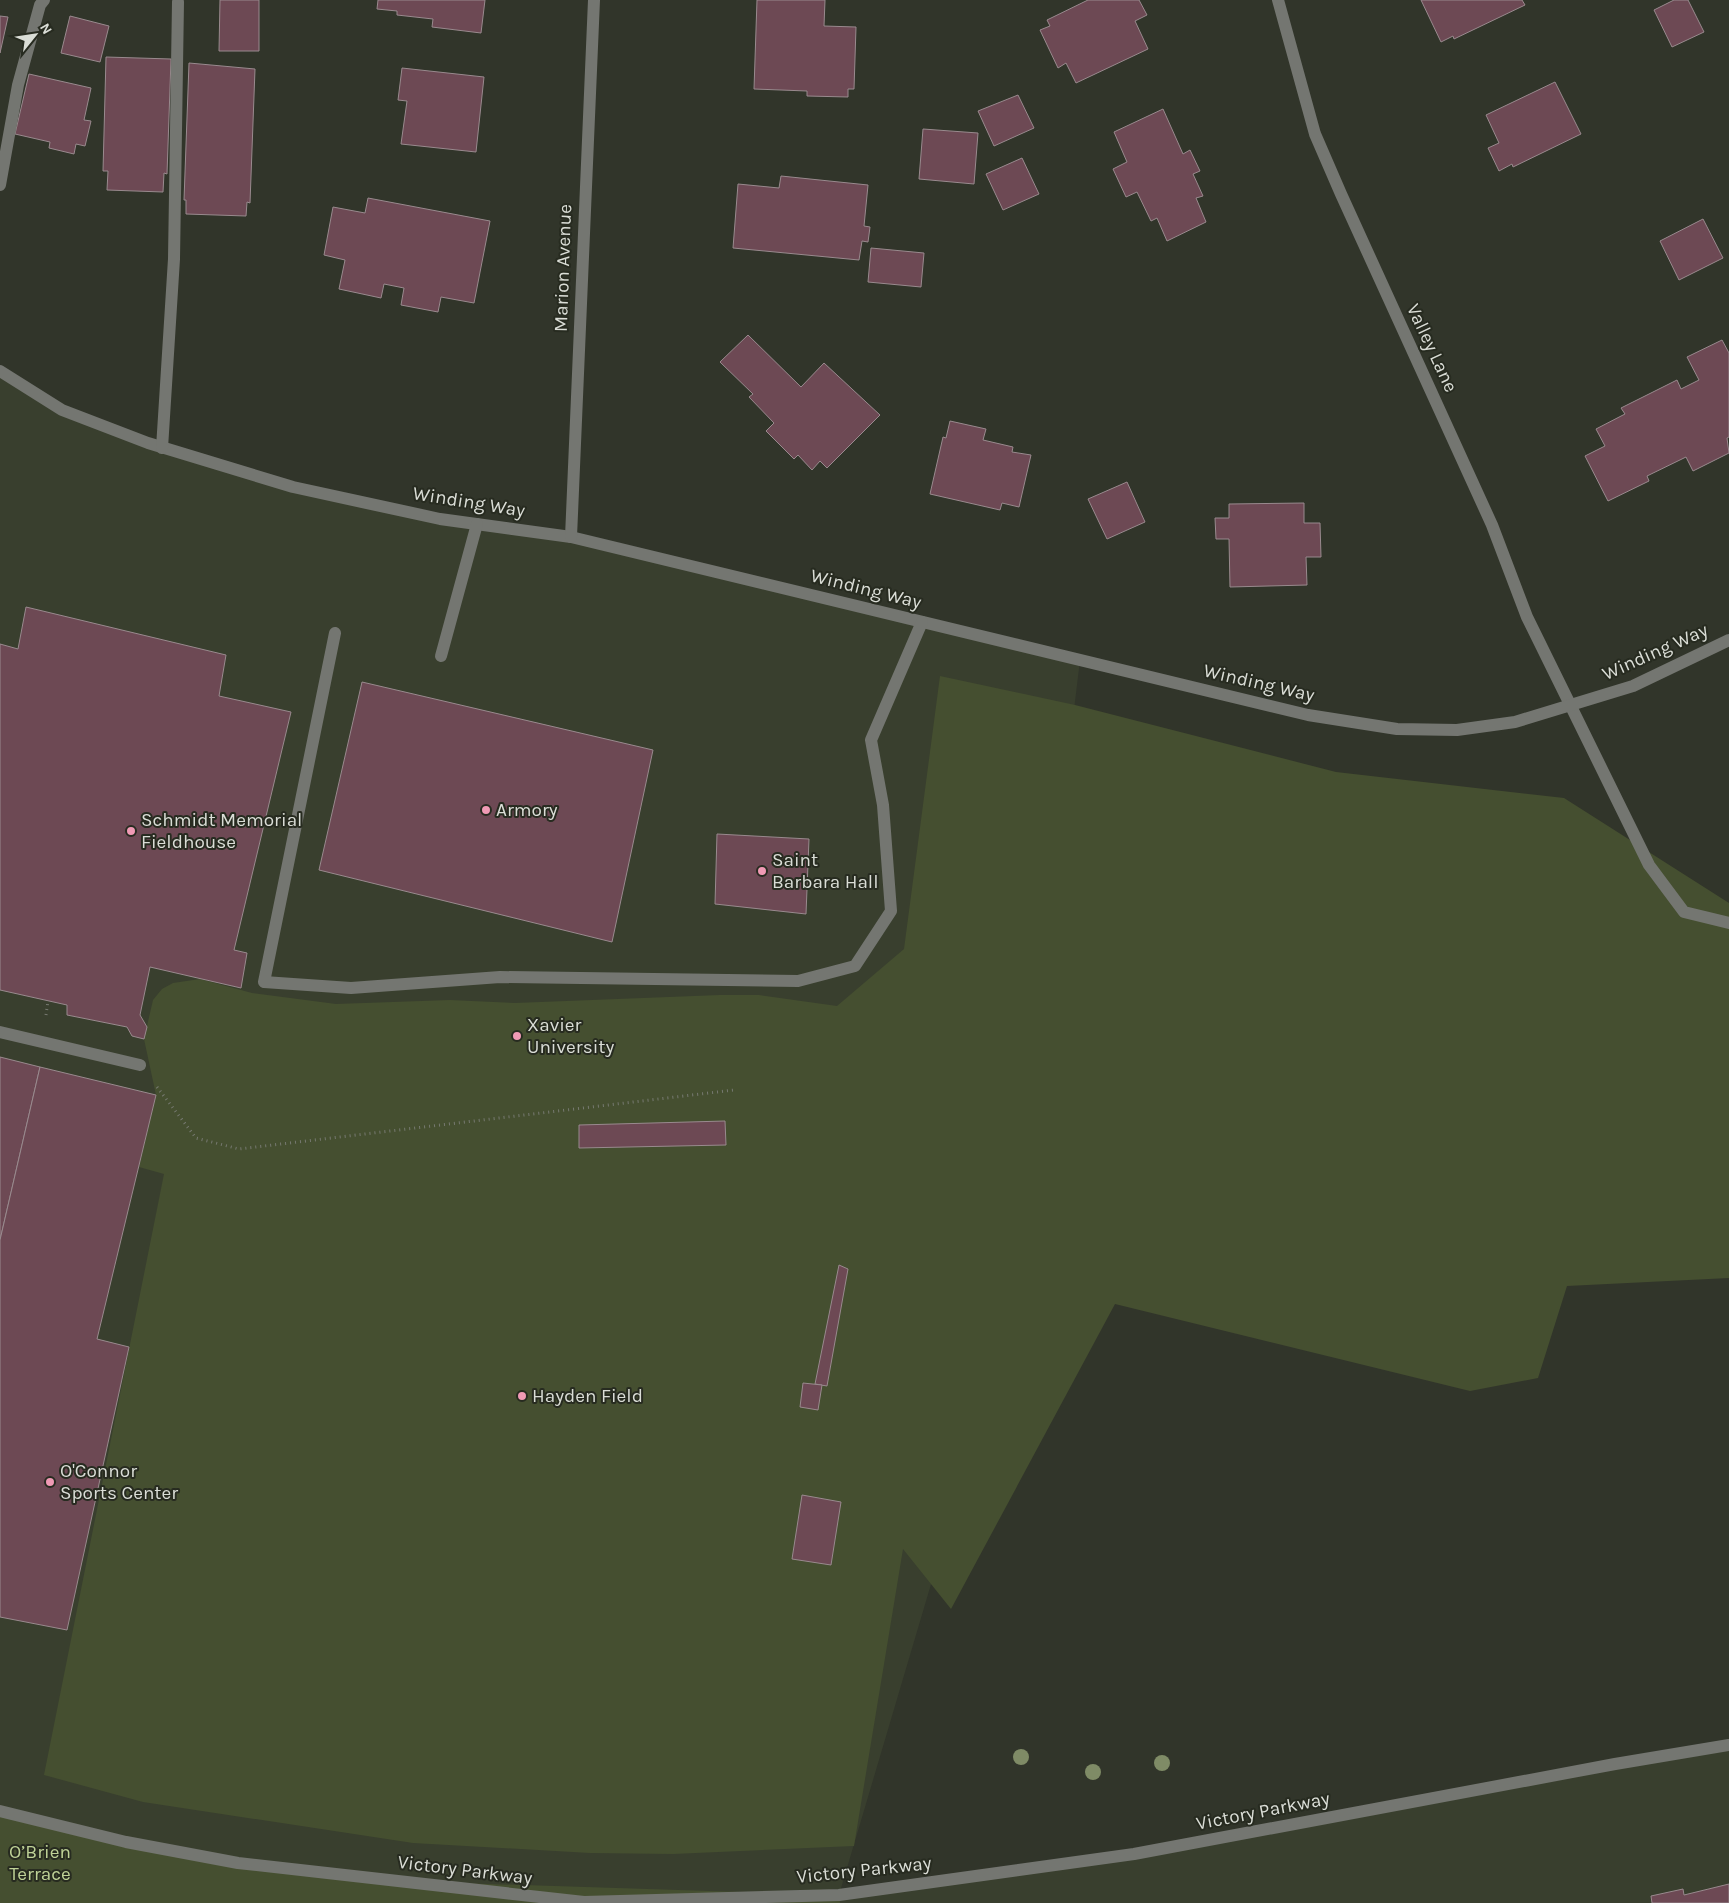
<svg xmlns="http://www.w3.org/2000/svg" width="1729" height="1903" viewBox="0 0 1729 1903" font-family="Karla,sans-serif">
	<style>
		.built { fill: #393f2e }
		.green { fill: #454f30 }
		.building { fill: #6d4954; stroke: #998a8e }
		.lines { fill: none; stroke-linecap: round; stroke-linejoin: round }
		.path { stroke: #767970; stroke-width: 3; stroke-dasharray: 1 4; stroke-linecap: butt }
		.minor { stroke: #747671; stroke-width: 12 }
		.tree { fill: #7f8b66 }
		.poi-dot { fill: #f09ab5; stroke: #272b20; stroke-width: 2 }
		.labels { text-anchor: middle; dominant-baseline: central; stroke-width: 4; stroke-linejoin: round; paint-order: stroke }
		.street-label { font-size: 19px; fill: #daddd6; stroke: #272b20 }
		.poi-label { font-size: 19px; fill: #daddd6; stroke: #272b20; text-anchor: start }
		.park-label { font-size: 19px; fill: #bfd297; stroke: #272b20 }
	</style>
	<rect width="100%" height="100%" fill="#31352a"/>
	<!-- built -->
	<path class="built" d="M0,371L62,410L293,487L571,537L1080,660L995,1368L839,1895L1134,1854L1729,1746V1903H0Z"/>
	<!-- green -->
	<g class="green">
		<path d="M940,676L1075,705L1336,772L1564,798L1729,903V1278L1567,1286L1538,1378L1470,1391L1115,1304L951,1609L903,1549L854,1846L673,1854L590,1853L413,1843L143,1802L44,1775L164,1174L139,1167L156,1095L144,1039L153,1000L162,989L173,983L200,979L252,993L336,1004L450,1000L515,1003L720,995H759L837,1006L904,949Z"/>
		<path d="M0,1811L126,1842L395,1881L839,1895L840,1903H0Z"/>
	</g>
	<!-- building -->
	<g class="building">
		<path d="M220,0H259V51H219Z"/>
		<path d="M378,0H485L481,33L432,27L433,19L397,15V11L377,9Z"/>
		<path d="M757,0H825L824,26L856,27L854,89H848V97L807,96V91L754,89Z"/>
		<path d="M1088,0H1139L1147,15L1135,21L1148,49L1076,83L1066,63L1058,68L1040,30L1050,26L1047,20Z"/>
		<path d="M1421,0H1522L1525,5L1454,39L1453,36L1441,42Z"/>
		<path d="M1674,0H1688L1704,32L1672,47L1654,10Z"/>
		<path d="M0,16L8,17L0,53Z"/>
		<path d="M70,16L109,26L100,62L61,53Z"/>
		<path d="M106,57L171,59L167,174L164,173L163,192L107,190L108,171H103Z"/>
		<path d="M189,63L255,69L250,203L247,202L246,216L186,214V200H184Z"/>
		<path d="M402,68L484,77L476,152L401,144L407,101L398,100Z"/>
		<path d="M29,74L91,88L84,120L91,121L85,146L76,144L74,154L49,148L50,142L15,134Z"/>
		<path d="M1555,82L1581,134L1513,167L1512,164L1499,171L1488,148L1499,143L1486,115Z"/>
		<path d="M1018,95L1034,128L994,146L978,111Z"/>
		<path d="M1163,109L1183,154L1190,150L1200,171L1193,174L1203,196L1196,198L1206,222L1167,241L1157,218L1151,221L1137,192L1126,197L1113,169L1127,162L1114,132Z"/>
		<path d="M923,129L978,133L974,184L919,179Z"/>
		<path d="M1022,158L1039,194L1003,210L986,174Z"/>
		<path d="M781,176L868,185L864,226L870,227L868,242L862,241L859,260L733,248L738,184L779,188Z"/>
		<path d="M368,198L490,221L474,303L441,297L438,312L401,305L404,288L384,284L381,298L339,289L345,260L324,255L333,207L365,213Z"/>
		<path d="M1703,219L1723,258L1679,280L1660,241Z"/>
		<path d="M871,248L924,253L921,287L868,282Z"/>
		<path d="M748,335L801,387L824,363L880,415L827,468L820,461L812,470L798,455L794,459L766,431L774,423L749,397L753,394L720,362Z"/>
		<path d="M1722,340L1729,353V437L1727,438L1729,453L1693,471L1686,457L1647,476L1649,481L1608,501L1585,456L1605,446L1596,429L1625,414L1621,408L1677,380L1681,389L1699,380L1687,357Z"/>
		<path d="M950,421L986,429L983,440L1013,447L1012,452L1031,455L1019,507L1002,503L1000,510L930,494L943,437L946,438Z"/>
		<path d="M1127,482L1145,522L1107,539L1088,499Z"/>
		<path d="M1304,503V523H1320L1321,557H1306L1307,585L1230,587L1229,539H1216L1215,518H1229V504Z"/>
		<path d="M26,607L226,655L219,696L291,712L234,950L247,953L241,988L150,967L140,1015L147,1027L144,1039L132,1036L127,1027L67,1015V1005L0,990V644L18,649Z"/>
		<path d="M362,682L653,750L612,942L319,870Z"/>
		<path d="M717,834L809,839L806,914L715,904Z"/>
		<path d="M0,1057L40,1067L0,1240Z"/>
		<path d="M40,1067L156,1095L97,1339L129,1347L67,1630L0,1617V1240Z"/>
		<path d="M725,1121L726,1145L579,1148V1125Z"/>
		<path d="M839,1265L848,1269L827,1386L815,1384Z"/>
		<path d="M803,1383L822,1385L818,1410L800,1407Z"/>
		<path d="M802,1495L841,1502L831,1565L792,1559Z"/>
		<path d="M1729,1884V1903H1652L1651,1896L1683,1889L1684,1895Z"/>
	</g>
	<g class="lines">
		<!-- path -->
		<g class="path">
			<path d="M46,1015L48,1001"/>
			<path d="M157,1087L196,1138L239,1149L734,1090"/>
		</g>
		<!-- minor -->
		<g class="minor">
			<path d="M1278,0L1315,134L1341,194L1492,525L1527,617L1649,865L1684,912L1729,923"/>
			<path d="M0,185L18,85L40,5L44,0"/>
			<path d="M0,371L62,410L148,443L293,487L440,519L571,537L1308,715L1397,729L1457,730L1515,722L1633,686L1729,640"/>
			<path d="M162,448L174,259L178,2"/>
			<path d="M571,537L594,0"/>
			<path d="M335,633L264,982L351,988L500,977L798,981L855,966L891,911L883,805L871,740L922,622"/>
			<path d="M441,656L477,524"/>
			<path d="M0,1032L140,1065"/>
			<path d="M0,1811L126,1842L238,1863L584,1902L839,1895L1134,1854L1615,1764L1729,1745"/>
		</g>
	</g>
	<!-- trees -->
	<g class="tree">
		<circle cx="1021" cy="1757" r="8"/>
		<circle cx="1162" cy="1763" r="8"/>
		<circle cx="1093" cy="1772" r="8"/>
	</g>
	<!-- markers -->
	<g class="poi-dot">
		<circle cx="486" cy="810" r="5"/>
		<circle cx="131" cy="831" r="5"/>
		<circle cx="762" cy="871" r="5"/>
		<circle cx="517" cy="1036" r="5"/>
		<circle cx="522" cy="1396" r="5"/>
		<circle cx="50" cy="1482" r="5"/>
	</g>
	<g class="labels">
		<!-- street labels -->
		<g class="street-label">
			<text transform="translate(563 268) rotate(-88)">Marion Avenue</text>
			<text transform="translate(1432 348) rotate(65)">Valley Lane</text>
			<text transform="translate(469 502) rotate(9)">Winding Way</text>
			<text transform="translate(866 589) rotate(14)">Winding Way</text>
			<text transform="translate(1655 652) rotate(-24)">Winding Way</text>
			<text transform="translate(1259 683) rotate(13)">Winding Way</text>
			<text transform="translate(1263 1811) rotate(-11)">Victory Parkway</text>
			<text transform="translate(465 1870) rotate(7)">Victory Parkway</text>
			<text transform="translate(864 1870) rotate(-6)">Victory Parkway</text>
		</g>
		<!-- poi labels -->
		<g class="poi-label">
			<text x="496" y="810">Armory</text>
			<text x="141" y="820">Schmidt Memorial<tspan x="141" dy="22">Fieldhouse</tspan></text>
			<text x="772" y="860">Saint<tspan x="772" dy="22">Barbara Hall</tspan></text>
			<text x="527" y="1025">Xavier<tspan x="527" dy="22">University</tspan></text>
			<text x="532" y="1396">Hayden Field</text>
			<text x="60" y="1471">O'Connor<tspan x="60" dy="22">Sports Center</tspan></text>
		</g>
		<!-- park labels -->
		<g class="park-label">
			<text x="40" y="1852">O’Brien<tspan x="40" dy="22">Terrace</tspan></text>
		</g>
	</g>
	<!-- north arrow -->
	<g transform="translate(35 35) rotate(60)" stroke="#272b20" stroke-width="4" paint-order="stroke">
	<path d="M0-4L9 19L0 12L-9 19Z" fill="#daddd6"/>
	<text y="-8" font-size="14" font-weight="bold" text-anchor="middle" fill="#daddd6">N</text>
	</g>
</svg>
